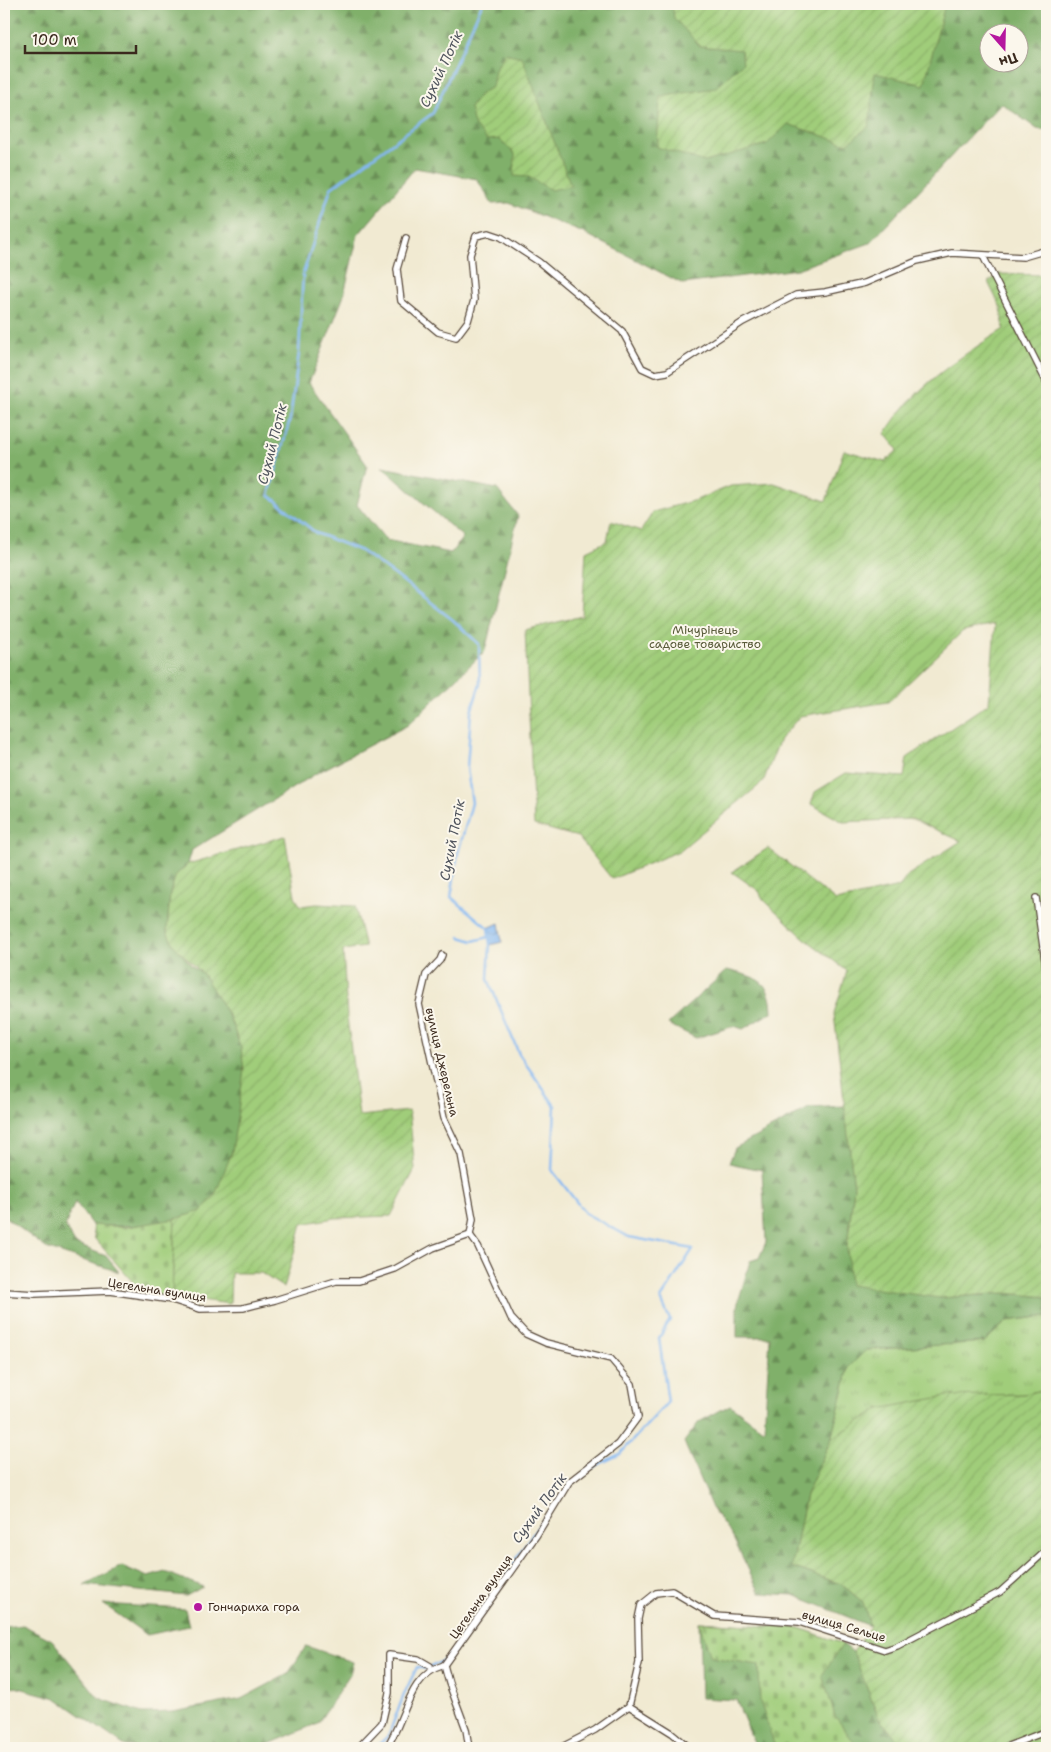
<svg xmlns="http://www.w3.org/2000/svg" width="1051" height="1752" viewBox="0 0 1051 1752" font-family="'Shantell Sans',sans-serif">
	<style>
		.grass { fill: url(#grass-tufts); stroke: #6e7c4c }
		.forest { fill: url(#forest-firs); stroke: #5e6d44; fill-rule: evenodd }
		.cemetery { fill: url(#cemetery-stones); stroke: #6e7c4c }
		.garden { fill: url(#garden-furrows); stroke: #6e7c4c }
		.water { fill: url(#water-waves); stroke: #607188 }
		.lines { fill: none; stroke-linecap: round; stroke-linejoin: round }
		.stream { stroke: #84b8f2; stroke-width: 2.5 }
		.minor-casing { stroke: #564739; stroke-width: 8 }
		.minor { stroke: #fff; stroke-width: 5.5 }
		.poi-dot { fill: #b5179e; stroke: #fbf7ec; stroke-width: 2 }
		.labels { text-anchor: middle; dominant-baseline: central; stroke-width: 4; stroke-linejoin: round; paint-order: stroke }
		.park-label { font-size: 12px; fill: #595b3a; stroke: #fbf7ec }
		.street-label { font-size: 12px; fill: #3b2a1e; stroke: #fbf7ec }
		.poi-label { font-size: 12px; fill: #3b2a1e; stroke: #fbf7ec; text-anchor: start }
		.water-label { font-size: 14px; font-style: italic; fill: #51555e; stroke: #fbf7ec }
	</style>
	<defs>
		<pattern id="grass-tufts" width="24" height="20" patternUnits="userSpaceOnUse" patternTransform="scale(1.25)"><rect width="24" height="20" fill="#a0cd7a"/><path d="M3 7l-1-3M5 7V3M7 7l1-3M15 17l-1-3M17 17v-4M19 17l1-3" fill="none" stroke="#8bb069"/></pattern>
		<pattern id="forest-firs" width="22" height="20" patternUnits="userSpaceOnUse" patternTransform="scale(1.25)"><rect width="22" height="20" fill="#80b06a"/><path d="M5 1l3.5 6h-7zM16 11l3.5 6h-7z" fill="#6a8f57"/></pattern>
		<pattern id="cemetery-stones" width="16" height="16" patternUnits="userSpaceOnUse" patternTransform="scale(1.25)"><rect width="16" height="16" fill="#a0cd7a"/><path d="M2 7V4a2 2 0 0 1 4 0v3zM10 15v-3a2 2 0 0 1 4 0v3z" fill="#8bb069"/></pattern>
		<pattern id="garden-furrows" width="10" height="10" patternUnits="userSpaceOnUse" patternTransform="scale(1.25)"><rect width="10" height="10" fill="#a0cd7a"/><path d="M-1 1l2-2M0 10L10 0M9 11l2-2" fill="none" stroke="#8bb069"/></pattern>
		<pattern id="water-waves" width="16" height="10" patternUnits="userSpaceOnUse" patternTransform="scale(1.25)"><rect width="16" height="10" fill="#84b8f2"/><path d="M0 5q4-4 8 0t8 0" fill="none" stroke="#6d96c3"/></pattern>
	</defs>
	<rect width="100%" height="100%" fill="#fbf7ec"/>
	<filter id="ink" filterUnits="userSpaceOnUse"><feTurbulence type="fractalNoise" baseFrequency=".02" numOctaves="2"/><feDisplacementMap in="SourceGraphic" scale="10" xChannelSelector="R" yChannelSelector="G"/><feConvolveMatrix kernelMatrix="1 2 1 2 8 2 1 2 1" color-interpolation-filters="sRGB"/></filter>
	<filter id="wash" filterUnits="userSpaceOnUse"><feTurbulence type="fractalNoise" baseFrequency=".0096" numOctaves="4" result="noise"/><feDisplacementMap in="SourceGraphic" scale="20" xChannelSelector="R" yChannelSelector="G"/><feGaussianBlur stdDeviation="1.12" result="paint"/><feColorMatrix in="noise" values="0 0 0 0 0 0 0 0 0 0 0 0 0 0 0 0 0 1.4 0 .05"/><feComposite in="paint" operator="in"/></filter>
	<g filter="url(#wash)">
		<rect width="100%" height="100%" fill="#f1ead2"/>
		<!-- grass -->
		<path class="grass" d="M1047,1316V1389L1025,1394L990,1396L831,1439L849,1367L866,1350L984,1342L1007,1321Z"/>
		<!-- forest -->
		<g class="forest">
			<path d="M4,4H1047V131L1037,129L1001,103L870,243L797,269L683,284L586,234L509,203L492,204L477,179L415,168L358,235L343,298L309,383L367,465L357,505L386,540L451,553L463,537L382,467L497,489L518,516L485,651L408,725L317,773L192,850L188,864L176,875L170,893L167,932C175,943 182,956 192,966C196,969 201,971 204,975C220,995 232,1022 241,1046C251,1078 231,1193 201,1211C178,1225 118,1228 92,1225L75,1202L65,1226L75,1244L106,1256L119,1272L46,1248L4,1216ZM988,32H1018V62H988Z"/>
			<path d="M727,970C755,977 771,979 772,1012L743,1029L734,1026L696,1038L668,1024Z"/>
			<path d="M845,1106L854,1187L847,1247L940,1298L1005,1293L1047,1297V1316L1007,1321L984,1342L866,1350L849,1367L831,1439L806,1495L792,1567L841,1584L863,1602L870,1626L794,1595L760,1593L732,1536L712,1508L684,1442L699,1422L730,1405L764,1430L770,1337H737V1306L750,1261L759,1258L766,1242L762,1170L729,1163L735,1148L809,1108Z"/>
			<path d="M122,1566L148,1577L165,1572L203,1587L186,1596L84,1585Z"/>
			<path d="M103,1604L185,1609L189,1626L147,1635Z"/>
			<path d="M699,1622L800,1628L843,1644L853,1652L879,1719L906,1748H756L736,1700L701,1698Z"/>
			<path d="M23,1625L52,1640L99,1698L142,1713L173,1712L241,1699L288,1674L306,1646L353,1662L350,1674L318,1723L260,1748H141L125,1746L56,1698L4,1684V1627Z"/>
		</g>
		<!-- cemetery -->
		<g class="cemetery">
			<path d="M175,1219L172,1300L146,1297L95,1239L92,1225L127,1227Z"/>
			<path d="M699,1622L800,1628L843,1644L822,1675L835,1716L858,1748H788L774,1744L760,1701L759,1665L711,1657Z"/>
		</g>
		<!-- garden -->
		<g class="garden">
			<path d="M672,4H945L924,85L875,73L869,126L847,144L788,124L767,144L705,162L657,147L660,97L715,88L743,63L741,50L700,46L674,18Z"/>
			<path d="M505,53L522,57L571,186L551,190L529,177L514,176L515,154L499,139L487,140L474,125L470,108L480,94L492,87L495,70Z"/>
			<path d="M1000,274L1047,275V1297L1005,1293L940,1298L850,1285L847,1247L854,1187L834,1014L847,971L803,937L763,899L759,891L732,872L768,848L836,901L899,887L908,875L961,841L912,819L843,822L811,804L815,792L846,773L904,777L907,758L989,703L995,624L963,631L888,702L800,716L780,739L763,782L679,851L612,879L578,837L534,825L525,630L582,616L586,551L607,541L611,521L641,531L653,512L696,500L731,486L774,483L826,501L844,450L885,462L898,450L885,434C912,388 960,357 1004,329L1001,308L988,282Z"/>
			<path d="M285,836L295,896L300,906L317,904L355,906L365,947L343,950L347,1016L359,1116L409,1111L415,1169L391,1216L334,1218L302,1224L284,1288L261,1273H231L230,1304L172,1296L175,1219L201,1211L215,1195L232,1152L244,1070L241,1048L229,1016L203,974L175,947L167,932L170,893L176,875L188,864Z"/>
			<path d="M1047,1389V1748H906L879,1719L853,1652L870,1626L863,1602L841,1584L792,1567L806,1495L831,1439L879,1409L947,1396L1025,1394Z"/>
		</g>
		<!-- water -->
		<path class="water" d="M499,923L502,942L490,945L488,928Z"/>
		<g class="lines">
			<!-- stream -->
			<g class="stream">
				<path d="M482,4L433,113L331,188L303,274L299,353L290,419L269,495L316,533L361,551L395,575L453,620L479,644L480,684L471,712L467,768L472,803L458,853L451,897L488,928L490,945L488,979L519,1054L555,1106L552,1170L585,1213L629,1237L693,1249L661,1299L670,1320L659,1338L668,1402L620,1454L591,1468"/>
				<path d="M460,937L473,941L489,937"/>
				<path d="M501,1581L544,1518"/>
				<path d="M375,1748L388,1736L405,1692L417,1667L427,1669L446,1659"/>
			</g>
		</g>
	</g>
	<g filter="url(#ink)">
		<g class="lines">
			<defs>
				<g id="minor">
					<path d="M406,238L397,269L401,301L438,332L456,337L468,321L474,300L470,255L476,236L489,233L501,237L539,262L622,331L642,368L655,374L667,372L743,322L796,295L825,292L865,283L917,261L952,253L1023,257L1047,250"/>
					<path d="M983,256L1047,383"/>
					<path d="M1036,898L1047,974"/>
					<path d="M442,955L440,960L426,975L419,1004L444,1118L461,1154L473,1219L470,1235"/>
					<path d="M4,1292L35,1294L110,1291L172,1300L200,1309L243,1308L275,1300L336,1281H359L395,1269L433,1248L470,1235"/>
					<path d="M444,1665L449,1683L466,1729L469,1748"/>
					<path d="M629,1706L672,1733L690,1748"/>
					<path d="M358,1748L382,1723L389,1693V1655L418,1659L430,1666"/>
					<path d="M386,1748C406,1720 407,1676 444,1665L536,1536L569,1482L618,1444L638,1417L632,1384L611,1359L546,1343L526,1334L511,1318L478,1246L470,1235"/>
					<path d="M560,1748L595,1730L629,1706L639,1663L638,1619L641,1605L656,1593L672,1591L714,1616L799,1622L885,1650L897,1646L1000,1592L1047,1550"/>
					<path d="M1003,1748L1047,1731"/>
				</g>
			</defs>
			<!-- minor casing -->
			<use href="#minor" class="minor-casing"/>
			<!-- minor -->
			<use href="#minor" class="minor"/>
		</g>
	</g>
	<!-- markers -->
	<circle class="poi-dot" cx="198" cy="1607" r="5"/>
	<g class="labels">
		<!-- park labels -->
		<g class="park-label">
			<text x="705" y="630">Мічурінець<tspan x="705" dy="14">садове товариство</tspan></text>
		</g>
		<!-- street labels -->
		<g class="street-label">
			<text transform="translate(442 1062) rotate(77)">вулиця Джерельна</text>
			<text transform="translate(157 1290) rotate(9)">Цегельна вулиця</text>
			<text transform="translate(481 1597) rotate(-55)">Цегельна вулиця</text>
			<text transform="translate(844 1626) rotate(16)">вулиця Сельце</text>
		</g>
		<!-- poi labels -->
		<g class="poi-label">
			<text x="208" y="1607">Гончариха гора</text>
		</g>
		<!-- water labels -->
		<g class="water-label">
			<text transform="translate(441 69) rotate(-65)">Сухий Потік</text>
			<text transform="translate(272 444) rotate(-76)">Сухий Потік</text>
			<text transform="translate(452 840) rotate(-79)">Сухий Потік</text>
			<text transform="translate(539 1508) rotate(-54)">Сухий Потік</text>
		</g>
	</g>
	<!-- margin -->
	<rect width="1051" height="1752" fill="none" stroke="#fbf7ec" stroke-width="20"/>
	<!-- north arrow -->
	<g transform="translate(1004 48) rotate(160)"><circle r="24" fill="#fbf7ec" stroke="#aea59a"/>
	<path d="M0-4L9 19L0 12L-9 19Z" fill="#b5179e"/>
	<text y="-8" font-size="14" font-weight="bold" text-anchor="middle" fill="#3b2a1e">Пн</text>
	</g>
	<!-- scale -->
	<path d="M25 45v8h111v-8" fill="none" stroke="#3b2a1e" stroke-width="2.5"/>
	<text x="32" y="45" font-size="15" fill="#3b2a1e" stroke="#fbf7ec" stroke-width="4" paint-order="stroke">100 m</text>
</svg>
